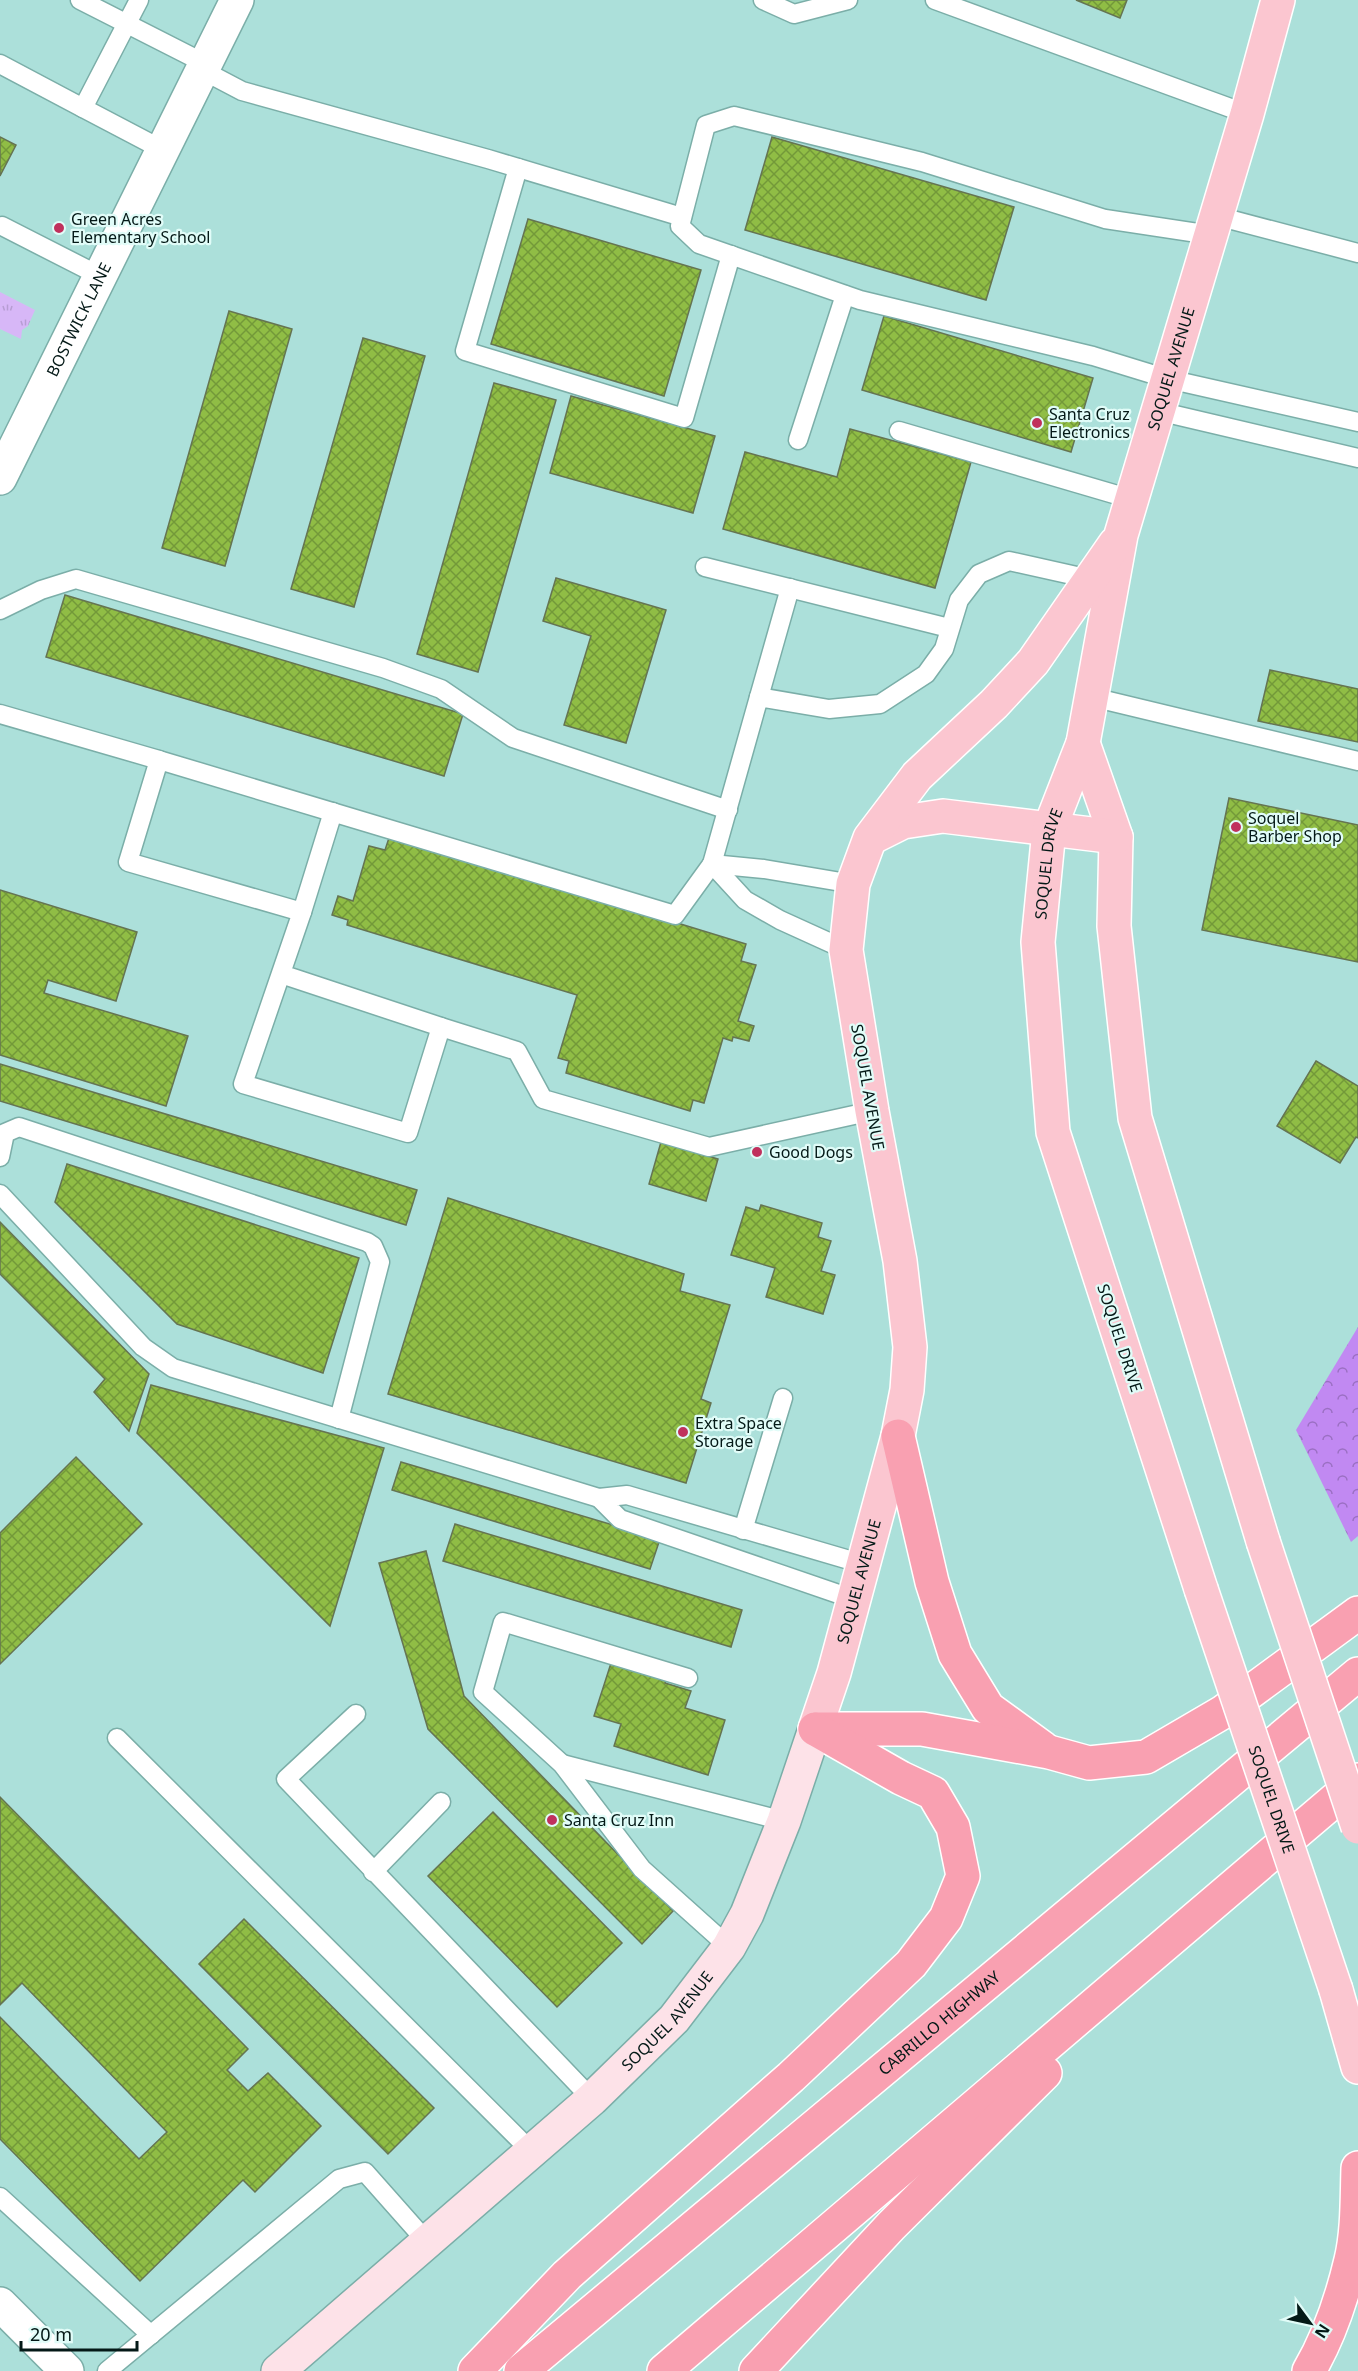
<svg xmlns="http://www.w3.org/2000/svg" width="1358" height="2371" viewBox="0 0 1358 2371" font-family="'Noto Sans',sans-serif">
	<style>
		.grass { fill: url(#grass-tufts) }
		.forest { fill: url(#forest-crowns) }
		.building { fill: url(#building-cross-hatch); stroke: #657452; stroke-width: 1.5 }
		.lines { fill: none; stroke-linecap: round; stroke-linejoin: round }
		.lane-casing { stroke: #7baea8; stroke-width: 21 }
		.street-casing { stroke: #7baea8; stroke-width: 36 }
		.secondary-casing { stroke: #7baea8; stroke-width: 36 }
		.primary-casing { stroke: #fff; stroke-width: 36 }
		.highway-casing { stroke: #fff; stroke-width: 36 }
		.lane { stroke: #fff; stroke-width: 18 }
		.street { stroke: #fff; stroke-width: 33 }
		.secondary { stroke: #fde2e8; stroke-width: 33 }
		.primary { stroke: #fbc6d0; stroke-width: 33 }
		.highway { stroke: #f9a0b1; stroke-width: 33 }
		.primary-bridge-casing { stroke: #fff; stroke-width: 36; stroke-linecap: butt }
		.primary-bridge { stroke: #fbc6d0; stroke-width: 33 }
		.poi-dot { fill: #c0315d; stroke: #e1fcf8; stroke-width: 2 }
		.labels { text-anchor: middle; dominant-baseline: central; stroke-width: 4.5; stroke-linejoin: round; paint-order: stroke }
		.poi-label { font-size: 16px; fill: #041917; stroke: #e1fcf8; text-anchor: start }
		.street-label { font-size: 16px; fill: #041917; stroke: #e1fcf8 }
	</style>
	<defs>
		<pattern id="grass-tufts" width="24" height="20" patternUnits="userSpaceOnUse" patternTransform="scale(1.5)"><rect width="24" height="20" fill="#d7b7f7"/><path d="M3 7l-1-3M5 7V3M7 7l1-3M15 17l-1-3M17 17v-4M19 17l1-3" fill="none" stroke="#b79dd3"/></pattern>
		<pattern id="forest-crowns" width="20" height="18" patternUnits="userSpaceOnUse" patternTransform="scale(1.5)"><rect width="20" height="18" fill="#c189f2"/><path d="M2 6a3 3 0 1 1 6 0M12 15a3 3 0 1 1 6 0" fill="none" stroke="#9b6fc3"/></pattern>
		<pattern id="building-cross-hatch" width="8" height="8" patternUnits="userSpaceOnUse" patternTransform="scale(1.5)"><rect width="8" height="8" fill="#90bd45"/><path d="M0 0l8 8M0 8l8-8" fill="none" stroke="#739939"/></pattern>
	</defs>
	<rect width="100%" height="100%" fill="#ace0da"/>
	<!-- grass -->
	<path class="grass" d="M0,292L35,310L28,326L22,330L21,339L0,329Z"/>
	<!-- forest -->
	<path class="forest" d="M1358,1327V1536L1351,1542L1296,1430Z"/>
	<!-- building -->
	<g class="building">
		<path d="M1076,0H1127L1120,18Z"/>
		<path d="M0,137L16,145L0,176Z"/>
		<path d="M772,137L1014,207L986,300L745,230Z"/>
		<path d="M528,219L701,270L664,396L491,344Z"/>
		<path d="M229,311L292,329L225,566L162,548Z"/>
		<path d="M884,316L1093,378L1071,452L862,390Z"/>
		<path d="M363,338L425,356L354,607L291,589Z"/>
		<path d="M494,383L556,400L478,672L417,654Z"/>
		<path d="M571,396L715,436L693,513L550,473Z"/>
		<path d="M850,429L971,462L935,588L723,529L745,452L837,477Z"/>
		<path d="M556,578L666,610L626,743L564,725L591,636L543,621Z"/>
		<path d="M65,595L463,714L444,776L46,657Z"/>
		<path d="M1270,670L1358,689V742L1258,721Z"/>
		<path d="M1229,798L1358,825V962L1202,930Z"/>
		<path d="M390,835L746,944L741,961L756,965L738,1021L754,1026L749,1041L733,1037L732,1041L723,1038L704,1103L693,1100L690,1111L566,1073L569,1061L558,1058L577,995L347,925L348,920L332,915L338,896L353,901L369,846L385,850Z"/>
		<path d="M0,890L137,932L116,1001L48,980L44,993L188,1036L166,1106L0,1055Z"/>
		<path d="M1316,1061L1358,1086V1138L1356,1137L1340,1163L1277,1126Z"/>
		<path d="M0,1064L417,1190L406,1225L0,1101Z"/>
		<path d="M661,1142L718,1159L706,1201L649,1184Z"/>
		<path d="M67,1164L359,1258L323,1373L177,1324L55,1202Z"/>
		<path d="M448,1198L684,1274L680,1291L730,1305L701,1399L711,1403L686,1483L388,1394Z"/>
		<path d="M761,1205L822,1223L818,1237L831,1241L821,1271L835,1275L823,1314L766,1297L775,1268L731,1255L746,1207L759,1211Z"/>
		<path d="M0,1222L149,1374L129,1431L94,1392L105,1379L0,1274Z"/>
		<path d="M151,1385L384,1448L330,1626L137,1433Z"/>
		<path d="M76,1457L142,1524L0,1664V1533Z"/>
		<path d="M401,1462L660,1539L650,1569L392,1490Z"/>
		<path d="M455,1524L742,1610L731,1647L443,1561Z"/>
		<path d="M426,1551L464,1696L673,1911L642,1944L428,1729L379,1563Z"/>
		<path d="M613,1657L668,1674L665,1683L691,1691L685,1708L725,1720L708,1775L614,1746L621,1724L594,1716Z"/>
		<path d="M0,1797L248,2049L227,2070L248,2091L268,2073L321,2126L255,2192L243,2180L140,2281L0,2139V2017L139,2159L167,2132L22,1983L0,2005Z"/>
		<path d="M493,1812L622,1943L557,2007L428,1876Z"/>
		<path d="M244,1919L434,2108L388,2154L199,1964Z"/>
	</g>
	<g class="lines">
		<defs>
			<g id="lane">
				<path d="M80,0L206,64"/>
				<path d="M763,0L794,14L848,0"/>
				<path d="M935,0L1247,114"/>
				<path d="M0,64L83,108L139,0"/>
				<path d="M202,70L242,91L488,159L682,217"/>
				<path d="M83,108L163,150"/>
				<path d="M518,168L465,351L684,418L731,255"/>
				<path d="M1217,216L1358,253"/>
				<path d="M2,226L100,276"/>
				<path d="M1211,235L1105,219L922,162L734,116L706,125L680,226L699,244L860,300L1093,356L1168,379L1358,422"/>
				<path d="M1158,411L1358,458"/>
				<path d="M899,431L1131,499"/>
				<path d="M798,440L845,295"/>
				<path d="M705,567L949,628"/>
				<path d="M0,610L41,590L76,579L383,668L441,689L513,738L728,810"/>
				<path d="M759,697L790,588"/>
				<path d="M1092,697L1358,761"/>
				<path d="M0,714L159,760"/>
				<path d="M712,864L745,900L780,920L846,950"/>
				<path d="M712,864L764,869L853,884"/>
				<path d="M302,912L333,812"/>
				<path d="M281,974L441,1027L408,1133L243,1084L302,912L128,862L159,760L675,915L712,864L759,697L829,709L880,704L926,674L944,649L959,600L979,574L1009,561L1090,579"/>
				<path d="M441,1027L517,1051L543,1099L709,1147L872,1111"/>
				<path d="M0,1157L5,1133L19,1127L367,1242L373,1246L380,1262L339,1419"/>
				<path d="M0,1194L143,1347L173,1368L599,1498"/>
				<path d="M743,1530L783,1398"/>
				<path d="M853,1599L620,1519L599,1498L627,1495L863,1564"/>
				<path d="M688,1678L503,1622L483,1692L562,1764L642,1869L729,1947"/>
				<path d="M356,1714L286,1779L592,2099"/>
				<path d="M117,1738L531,2151"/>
				<path d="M562,1764L784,1821"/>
				<path d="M373,1872L441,1802"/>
				<path d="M0,2197L151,2335"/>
				<path d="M107,2371L339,2179L365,2172L427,2242"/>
			</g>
			<g id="street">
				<path id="s1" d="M0,478L237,0"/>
				<path d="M0,2304L67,2371"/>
			</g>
			<g id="secondary">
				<path id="s2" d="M278,2371L592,2099L674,2019L729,1947L747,1914L784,1821L815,1729"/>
			</g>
			<g id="primary">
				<path d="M1083,743L1116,837L1114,926L1135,1118L1263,1541"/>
				<path d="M871,838L903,822L943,816L1116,837"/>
				<path id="s3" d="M1201,1589L1053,1132L1038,942L1049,830L1083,743L1121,535L1247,114L1278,0"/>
				<path id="s4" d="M815,1729L834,1673L898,1436L907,1390L910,1347L900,1261L872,1111L846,950L853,884L870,838L917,776L994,704L1033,662L1115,544"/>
				<path d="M1336,1990L1358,2067"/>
			</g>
			<g id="highway">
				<path d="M898,1436L932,1582L955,1654L988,1708L1043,1748"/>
				<path d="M817,1729H922L1049,1752L1089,1763L1146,1757L1223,1712L1358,1613"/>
				<path d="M475,2371L567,2275L791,2077L911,1964L946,1918L963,1876L953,1827L933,1793L901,1778L815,1729"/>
				<path id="s5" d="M521,2371L1358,1674"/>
				<path d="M664,2371L1358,1780"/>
				<path d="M756,2371L891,2226L1045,2073"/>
				<path d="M1309,2371C1329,2337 1342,2298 1351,2260C1358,2231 1357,2197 1358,2168"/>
			</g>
		</defs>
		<!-- lane casing -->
		<use href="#lane" class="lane-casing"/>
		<!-- street casing -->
		<use href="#street" class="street-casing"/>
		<!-- secondary casing -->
		<use href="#secondary" class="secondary-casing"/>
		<!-- primary casing -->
		<use href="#primary" class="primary-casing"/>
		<!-- highway casing -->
		<use href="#highway" class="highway-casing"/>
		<!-- lane -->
		<use href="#lane" class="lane"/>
		<!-- street -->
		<use href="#street" class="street"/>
		<!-- secondary -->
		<use href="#secondary" class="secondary"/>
		<!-- primary -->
		<use href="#primary" class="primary"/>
		<!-- highway -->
		<use href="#highway" class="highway"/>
		<defs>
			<g id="primary-bridge">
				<path d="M1263,1541L1358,1827"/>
				<path id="s6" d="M1201,1589L1336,1990"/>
			</g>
		</defs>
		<!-- primary-bridge casing -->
		<use href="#primary-bridge" class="primary-bridge-casing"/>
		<!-- primary-bridge -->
		<use href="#primary-bridge" class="primary-bridge"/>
	</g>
	<!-- markers -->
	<g class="poi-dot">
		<circle cx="59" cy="228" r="6"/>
		<circle cx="1037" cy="423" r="6"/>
		<circle cx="1236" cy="827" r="6"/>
		<circle cx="757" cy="1152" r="6"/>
		<circle cx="683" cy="1432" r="6"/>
		<circle cx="552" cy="1820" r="6"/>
	</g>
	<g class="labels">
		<!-- poi labels -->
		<g class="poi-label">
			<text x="71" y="219">Green Acres<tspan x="71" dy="18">Elementary School</tspan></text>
			<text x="1049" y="414">Santa Cruz<tspan x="1049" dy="18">Electronics</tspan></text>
			<text x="1248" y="818">Soquel<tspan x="1248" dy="18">Barber Shop</tspan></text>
			<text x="769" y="1152">Good Dogs</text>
			<text x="695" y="1423">Extra Space<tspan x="695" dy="18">Storage</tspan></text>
			<text x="564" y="1820">Santa Cruz Inn</text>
		</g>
		<!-- street labels -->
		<g class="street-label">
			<text stroke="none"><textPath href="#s1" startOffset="177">BOSTWICK LANE</textPath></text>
			<text stroke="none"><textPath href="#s3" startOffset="1262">SOQUEL AVENUE</textPath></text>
			<text stroke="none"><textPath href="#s3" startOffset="750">SOQUEL DRIVE</textPath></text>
			<text transform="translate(868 1087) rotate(80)">SOQUEL AVENUE</text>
			<text transform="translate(1120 1338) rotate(72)">SOQUEL DRIVE</text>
			<text stroke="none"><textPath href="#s4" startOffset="154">SOQUEL AVENUE</textPath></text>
			<text stroke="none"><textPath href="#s6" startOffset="222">SOQUEL DRIVE</textPath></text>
			<text stroke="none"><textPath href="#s2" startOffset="524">SOQUEL AVENUE</textPath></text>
			<text stroke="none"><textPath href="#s5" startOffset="544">CABRILLO HIGHWAY</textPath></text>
		</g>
	</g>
	<!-- north arrow -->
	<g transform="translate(1310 2323) rotate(123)" stroke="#e1fcf8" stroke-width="4.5" paint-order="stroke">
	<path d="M0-4.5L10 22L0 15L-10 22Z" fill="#041917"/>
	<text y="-9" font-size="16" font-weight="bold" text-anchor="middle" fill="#041917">N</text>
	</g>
	<!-- scale -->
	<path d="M21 2341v9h116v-9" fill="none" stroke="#041917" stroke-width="3"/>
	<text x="30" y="2341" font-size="18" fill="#041917" stroke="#e1fcf8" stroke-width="4.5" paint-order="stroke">20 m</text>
</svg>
